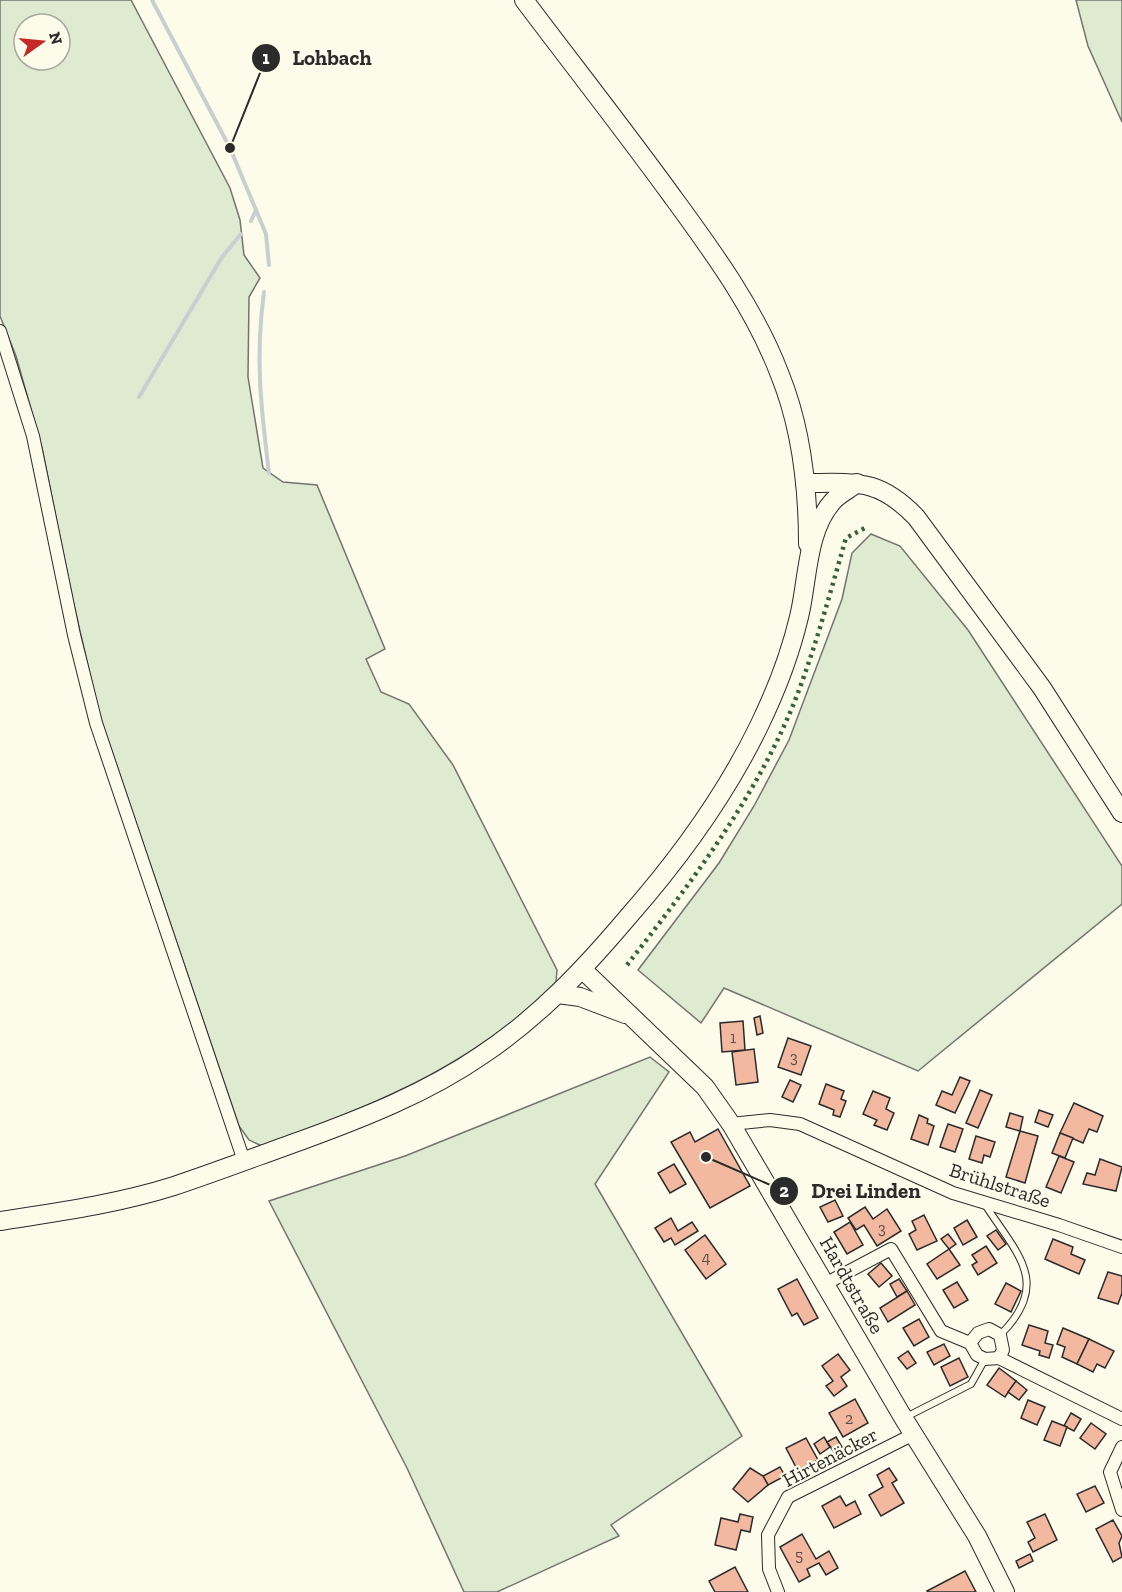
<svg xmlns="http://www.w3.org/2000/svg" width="1122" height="1592" viewBox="0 0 1122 1592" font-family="'Zilla Slab',serif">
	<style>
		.green { fill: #deebd1; stroke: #74746e; stroke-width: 1.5; fill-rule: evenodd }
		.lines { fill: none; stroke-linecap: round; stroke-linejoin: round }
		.stream { stroke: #c7d0d0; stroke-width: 4 }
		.building { fill: #f2b8a0; stroke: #2b2b2b; stroke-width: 1.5 }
		.lane-casing { stroke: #2b2b2b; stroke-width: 8 }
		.street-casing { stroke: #2b2b2b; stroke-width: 14 }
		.secondary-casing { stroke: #2b2b2b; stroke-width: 20 }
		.lane { stroke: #fdfbea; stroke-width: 6 }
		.street { stroke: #fdfbea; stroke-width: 12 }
		.secondary { stroke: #fdfbea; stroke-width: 18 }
		.hedge { stroke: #34623c; stroke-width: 4.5; stroke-dasharray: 3 4.5; stroke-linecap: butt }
		.labels { text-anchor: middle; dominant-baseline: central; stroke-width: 4.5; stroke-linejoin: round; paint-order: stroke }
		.number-label { font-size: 16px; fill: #5d4e48 }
		.street-label { font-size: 20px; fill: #2b2b2b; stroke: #fdfbea }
		.leader { fill: none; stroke: #2b2b2b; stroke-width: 2 }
		.callout-dot { fill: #2b2b2b; stroke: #fdfbea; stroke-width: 2 }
		.mark-label { font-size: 18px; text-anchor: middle; font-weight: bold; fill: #fff }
		.callout-label { font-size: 21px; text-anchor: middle; font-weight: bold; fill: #2b2b2b; stroke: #fdfbea; stroke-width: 4.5; stroke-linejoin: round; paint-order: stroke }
	</style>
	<rect width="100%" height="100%" fill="#fdfbea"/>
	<!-- green -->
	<g class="green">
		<path d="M0,0H131L230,188L240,220L244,255L260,278L249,297L248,377L263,468L283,482L317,485L385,649L366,659L381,692L409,704L453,765L557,970L556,982C474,1067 372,1104 264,1147L249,1140L239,1126L99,713L73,601L42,448L16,356L0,316ZM24,24H60V60H24Z"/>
		<path d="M1076,0H1122V122L1088,46Z"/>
		<path d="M871,534L900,546L968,630L1122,866V904L918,1071L724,988L701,1023L638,970L719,863L754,806L789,740L842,599L852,553Z"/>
		<path d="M650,1057L669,1072L595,1184L742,1436L611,1525L619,1536L497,1592H464L407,1468L269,1201L405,1156Z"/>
	</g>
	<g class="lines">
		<!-- stream -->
		<g class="stream">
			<path d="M152,0L230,148L266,234L269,265"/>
			<path d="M251,221L256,210"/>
			<path d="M264,292C255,358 261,408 269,473"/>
			<path d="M139,397L222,257L241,234"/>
		</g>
	</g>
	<!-- building -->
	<g class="building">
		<path d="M760,1016L763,1033L757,1035L754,1018Z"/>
		<path d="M743,1021L745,1050L722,1052L720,1023Z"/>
		<path d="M788,1038L811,1046L801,1075L778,1067Z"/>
		<path d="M754,1049L758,1082L736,1085L732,1052Z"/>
		<path d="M960,1077L970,1081L955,1113L936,1105L942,1091L952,1095Z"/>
		<path d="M790,1080L801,1085L793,1102L782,1097Z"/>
		<path d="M826,1084L844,1091L841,1099L846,1101L840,1117L833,1115L834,1110L819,1104Z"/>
		<path d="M980,1090L992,1095L978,1128L966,1123Z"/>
		<path d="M873,1091L890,1098L886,1109L894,1113L887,1130L874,1125L877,1120L863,1114Z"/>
		<path d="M1074,1103L1103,1116L1097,1132L1089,1129L1083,1143L1060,1133Z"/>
		<path d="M1039,1110L1053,1115L1048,1127L1035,1122Z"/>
		<path d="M1010,1113L1023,1117L1020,1131L1006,1127Z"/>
		<path d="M919,1115L928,1119L927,1123L934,1126L928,1145L911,1139Z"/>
		<path d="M948,1124L963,1129L955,1152L940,1147Z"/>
		<path d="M718,1129L750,1186L710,1208L671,1142L690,1132L695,1142Z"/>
		<path d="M1020,1131L1038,1136L1025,1183L1006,1177Z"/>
		<path d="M1060,1133L1073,1138L1065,1158L1052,1153Z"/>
		<path d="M976,1136L995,1142L990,1157L984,1155L982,1163L969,1159Z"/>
		<path d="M1059,1156L1074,1162L1061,1193L1046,1187Z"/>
		<path d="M1100,1159L1122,1167L1116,1191L1083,1184L1087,1173L1095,1175Z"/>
		<path d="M674,1164L686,1184L670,1193L658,1173Z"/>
		<path d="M835,1200L843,1216L828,1222L820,1207Z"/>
		<path d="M865,1207L873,1219L887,1209L901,1231L877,1246L864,1225L856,1230L848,1218Z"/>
		<path d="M924,1215L937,1241L917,1250L909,1234L916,1230L912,1221Z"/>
		<path d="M671,1218L678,1231L692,1222L698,1231L675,1245L671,1238L664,1242L655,1228Z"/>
		<path d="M967,1220L977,1237L963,1245L954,1228Z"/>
		<path d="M850,1222L863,1245L847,1254L834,1232Z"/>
		<path d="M996,1230L1006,1244L998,1250L987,1236Z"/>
		<path d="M948,1234L956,1244L949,1249L941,1239Z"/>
		<path d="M705,1235L726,1264L706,1279L685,1250Z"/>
		<path d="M1053,1239L1073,1247L1071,1254L1085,1260L1079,1274L1045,1259Z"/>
		<path d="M986,1246L997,1263L978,1275L972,1265L977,1262L972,1255Z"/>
		<path d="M949,1249L960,1265L937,1279L927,1264Z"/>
		<path d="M881,1263L892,1276L879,1287L868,1274Z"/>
		<path d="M1108,1272L1122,1276V1293L1118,1304L1098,1298Z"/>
		<path d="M797,1279L818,1318L804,1325L797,1313L792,1316L778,1289Z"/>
		<path d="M899,1279L907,1291L897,1297L890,1284Z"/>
		<path d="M957,1282L968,1300L954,1308L943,1290Z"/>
		<path d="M1006,1283L1021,1291L1011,1312L995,1304Z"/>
		<path d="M907,1291L915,1305L888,1322L880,1308Z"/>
		<path d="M919,1319L929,1337L914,1346L903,1328Z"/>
		<path d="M1029,1325L1048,1331L1045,1343L1053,1345L1049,1358L1039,1355L1040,1351L1022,1345Z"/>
		<path d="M1063,1328L1089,1339L1077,1364L1062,1357L1065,1347L1057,1344Z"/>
		<path d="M1089,1339L1114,1351L1105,1368L1097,1364L1093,1372L1077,1364Z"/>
		<path d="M944,1344L950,1356L934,1365L927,1352Z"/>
		<path d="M908,1351L916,1363L907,1369L898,1358Z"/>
		<path d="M838,1354L850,1370L841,1377L847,1386L834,1396L826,1386L833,1381L822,1366Z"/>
		<path d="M959,1358L968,1377L950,1386L941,1367Z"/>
		<path d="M999,1368L1016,1381L1005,1397L987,1385Z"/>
		<path d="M1016,1381L1027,1390L1019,1400L1008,1392Z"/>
		<path d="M855,1399L868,1423L843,1437L829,1413Z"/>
		<path d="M1028,1400L1045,1407L1037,1425L1021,1418Z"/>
		<path d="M1071,1413L1081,1419L1074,1431L1064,1426Z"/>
		<path d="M1052,1421L1067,1427L1060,1446L1044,1440Z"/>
		<path d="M1091,1423L1106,1434L1095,1449L1080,1438Z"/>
		<path d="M824,1437L830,1447L820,1454L814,1444Z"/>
		<path d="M836,1437L842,1447L834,1452L827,1442Z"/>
		<path d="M806,1438L818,1460L798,1471L786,1448Z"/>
		<path d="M780,1467L785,1476L768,1485L763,1476Z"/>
		<path d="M750,1468L763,1476L768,1485L748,1502L733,1489Z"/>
		<path d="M889,1468L897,1480L892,1483L904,1503L881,1516L869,1495L883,1487L877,1475Z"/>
		<path d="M1095,1486L1104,1503L1086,1512L1077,1494Z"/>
		<path d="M840,1496L846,1506L855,1501L861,1514L834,1528L822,1506Z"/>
		<path d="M740,1514L753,1517L750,1532L741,1530L736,1550L715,1545L721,1518L738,1522Z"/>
		<path d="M1045,1514L1057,1540L1033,1552L1028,1542L1035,1538L1027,1522Z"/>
		<path d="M1113,1520L1122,1536L1119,1543L1122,1557L1113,1562L1096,1529Z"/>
		<path d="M802,1534L816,1559L829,1551L838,1568L826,1575L819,1563L807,1569L810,1576L799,1582L780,1547Z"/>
		<path d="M1030,1554L1033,1561L1019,1568L1016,1561Z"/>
		<path d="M735,1567L748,1592H715L709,1581Z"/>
		<path d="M965,1571L976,1592H928L927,1591Z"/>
	</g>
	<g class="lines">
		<defs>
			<g id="lane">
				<path d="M984,1203C1016,1253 1053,1283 1000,1335"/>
				<path d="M906,1417L971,1384L985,1359"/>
			</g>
			<g id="street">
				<path d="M0,331L33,436L74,635L96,723L244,1161"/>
				<path d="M731,1124L770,1120L800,1124L953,1193L1059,1225L1122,1247"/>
				<path d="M825,1284L891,1249L941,1331L970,1343L977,1355L985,1359L999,1358L1122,1419"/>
				<path d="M970,1343L978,1333L989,1329L1000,1335L1003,1350L999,1358"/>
				<path d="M1122,1447L1110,1472L1122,1510"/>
				<path d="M778,1592L769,1569L768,1535L788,1497L914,1434"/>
			</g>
			<g id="secondary">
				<path d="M524,0C573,65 624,130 672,196C713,252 755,309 780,375C801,427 808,488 808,544"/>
				<path d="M805,483C856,483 878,478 916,517L1042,688L1122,813"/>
				<path d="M583,970L705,1087L731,1124L904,1419L977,1536L1005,1592"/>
				<path d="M558,994L580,997L625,1014"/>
				<path d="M0,1221C58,1212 117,1204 174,1186C216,1172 258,1156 300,1141C363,1118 427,1093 482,1055C539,1017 584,969 628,917C679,859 725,796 759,726C776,691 790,655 799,617C808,581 806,531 833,501C839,494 850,489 857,483"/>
			</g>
		</defs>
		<!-- lane casing -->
		<use href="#lane" class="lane-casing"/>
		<!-- street casing -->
		<use href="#street" class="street-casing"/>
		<!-- secondary casing -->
		<use href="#secondary" class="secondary-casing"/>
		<!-- lane -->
		<use href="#lane" class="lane"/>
		<!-- street -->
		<use href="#street" class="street"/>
		<!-- secondary -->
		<use href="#secondary" class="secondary"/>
		<!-- hedge -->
		<path class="hedge" d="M627,965C690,884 755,799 794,703C815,650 830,593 846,538L865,528"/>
	</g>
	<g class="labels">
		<!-- number labels -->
		<g class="number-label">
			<text x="733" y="1037">1</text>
			<text x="794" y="1057">3</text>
			<text x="882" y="1228">3</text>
			<text x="706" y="1257">4</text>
			<text x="849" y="1418">2</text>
			<text x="799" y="1555">5</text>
		</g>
		<!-- street labels -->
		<g class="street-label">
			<text transform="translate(1000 1185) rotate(18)">Brühlstraße</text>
			<text transform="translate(852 1285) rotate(60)">Hardtstraße</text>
			<text transform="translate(830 1457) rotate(-28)">Hirtenäcker</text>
		</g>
	</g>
	<!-- callouts -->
	<path class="leader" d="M230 148L266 58M706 1157L784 1191"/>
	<g class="callout-dot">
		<circle cx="230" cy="148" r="6"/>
		<circle cx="706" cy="1157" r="6"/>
		<circle cx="266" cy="58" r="15"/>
		<circle cx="784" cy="1191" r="15"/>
	</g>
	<g class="mark-label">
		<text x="266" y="64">1</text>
		<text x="784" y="1197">2</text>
	</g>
	<g class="callout-label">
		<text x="332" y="65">Lohbach</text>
		<text x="866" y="1198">Drei Linden</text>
	</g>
	<!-- north arrow -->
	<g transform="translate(42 42) rotate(75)"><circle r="28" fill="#fdfbea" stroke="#a9a89e" stroke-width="1.5"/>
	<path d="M0-4.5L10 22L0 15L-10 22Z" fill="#c62828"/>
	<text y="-9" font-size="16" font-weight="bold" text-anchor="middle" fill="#2b2b2b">N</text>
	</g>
</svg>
